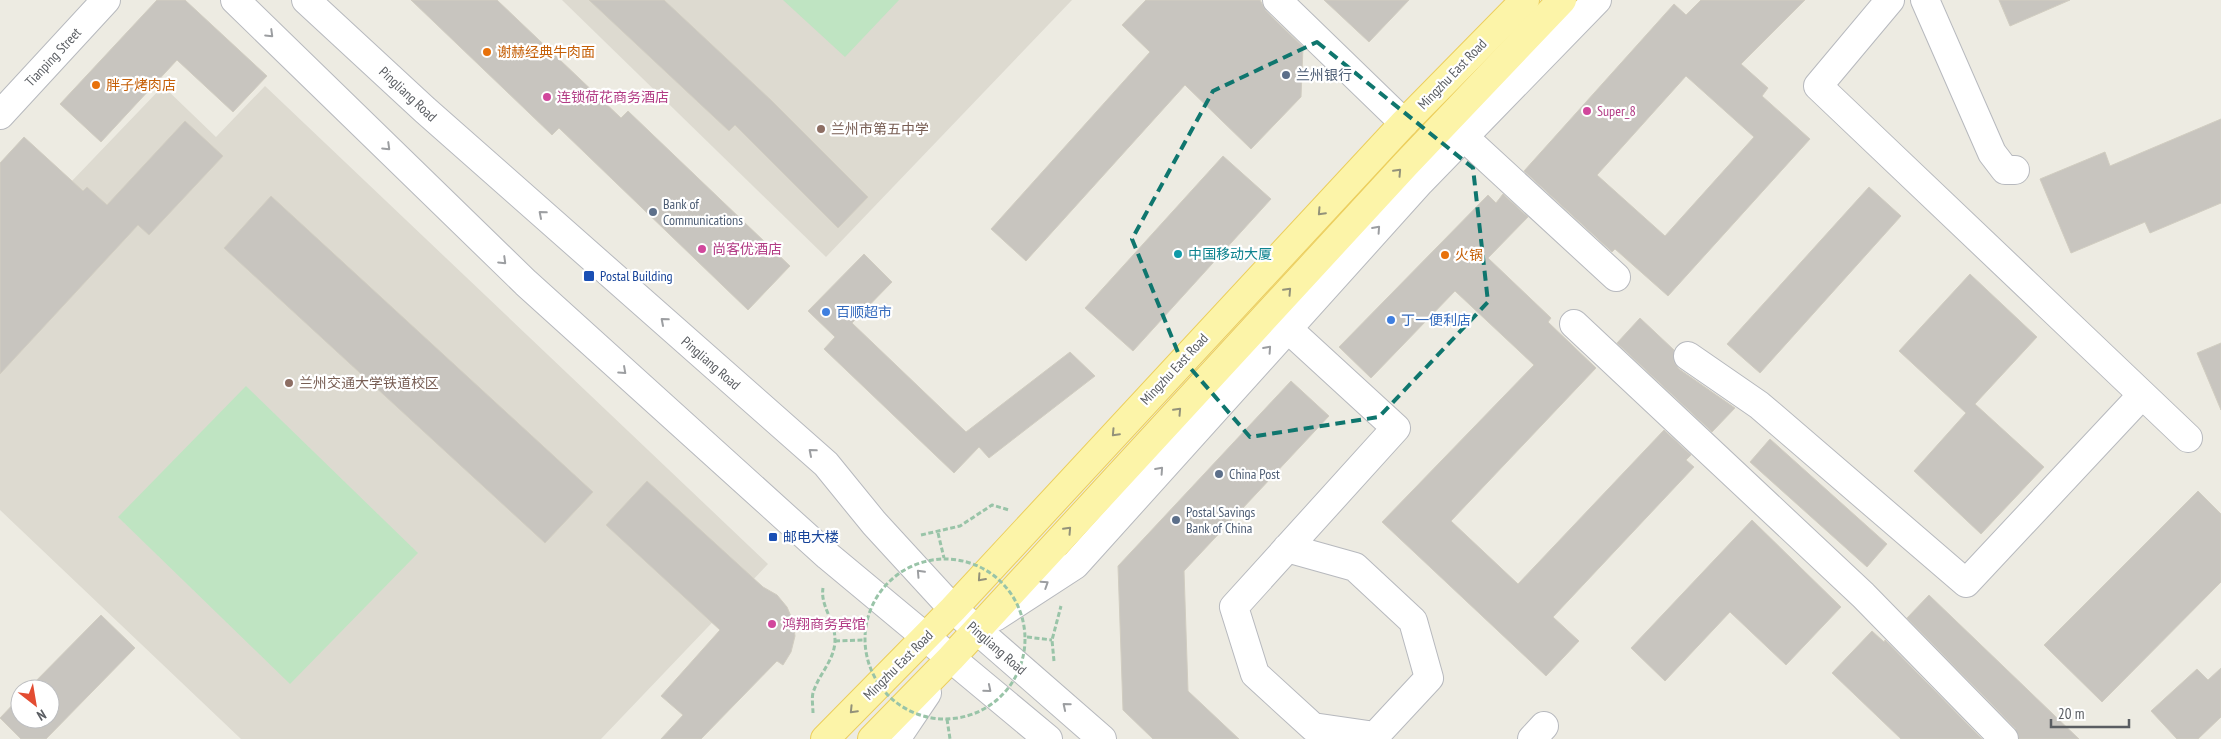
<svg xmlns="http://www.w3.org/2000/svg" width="2221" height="739" viewBox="0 0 2221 739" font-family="'PT Sans Narrow','Noto Sans SC',sans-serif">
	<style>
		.education { fill: #dddad0 }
		.green { fill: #bfe4c2 }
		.building { fill: #c8c5bf; stroke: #d1cdc1; fill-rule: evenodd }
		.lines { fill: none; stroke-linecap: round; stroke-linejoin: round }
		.minor-casing { stroke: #b7b9be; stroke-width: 30 }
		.major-casing { stroke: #ecce5c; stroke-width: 30 }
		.path { stroke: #99c4a8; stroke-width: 3; stroke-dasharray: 5 2.5; stroke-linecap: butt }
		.minor { stroke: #fff; stroke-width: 28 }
		.major { stroke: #fcf4a8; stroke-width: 28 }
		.path-bridge { stroke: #99c4a8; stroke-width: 3; stroke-dasharray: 5 2.5; stroke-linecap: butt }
		.oneway { stroke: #9c9ea1 }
		.oneway2 { stroke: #93927a }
		.marked { fill: none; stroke: #0f766e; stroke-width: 4; stroke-dasharray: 10 6; stroke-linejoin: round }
		.food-dot { fill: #e8710a; stroke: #fff; stroke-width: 2 }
		.service-dot { fill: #5c6f8a; stroke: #fff; stroke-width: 2 }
		.hotel-dot { fill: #d1479c; stroke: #fff; stroke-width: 2 }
		.education-dot { fill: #8d6e63; stroke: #fff; stroke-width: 2 }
		.culture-dot { fill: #0f9aa8; stroke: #fff; stroke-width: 2 }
		.transit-dot { fill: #1a4fb4; stroke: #fff; stroke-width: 2 }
		.shop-dot { fill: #3f7fe0; stroke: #fff; stroke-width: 2 }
		.labels { text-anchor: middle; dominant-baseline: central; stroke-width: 4.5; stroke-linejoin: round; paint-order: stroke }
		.food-label { font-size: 14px; fill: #c56008; stroke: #fff; text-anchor: start }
		.street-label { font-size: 14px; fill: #5a5d62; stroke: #fff }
		.service-label { font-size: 14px; fill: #4e5e75; stroke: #fff; text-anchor: start }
		.hotel-label { font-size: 14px; fill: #b23c85; stroke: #fff; text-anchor: start }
		.education-label { font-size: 14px; fill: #785e54; stroke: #fff; text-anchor: start }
		.culture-label { font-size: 14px; fill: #0d838f; stroke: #fff; text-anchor: start }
		.transit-label { font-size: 14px; fill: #164399; stroke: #fff; text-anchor: start }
		.shop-label { font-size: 14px; fill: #366cbe; stroke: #fff; text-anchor: start }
	</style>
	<rect width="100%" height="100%" fill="#edebe2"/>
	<!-- education -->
	<g class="education">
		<path d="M562,0H1072L826,257Z"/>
		<path d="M163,86L216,137L265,86L768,564L601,739H241L0,510V256Z"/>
	</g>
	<!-- green -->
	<g class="green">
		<path d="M783,0H899L845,57Z"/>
		<path d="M246,386L418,553L290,684L118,517Z"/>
	</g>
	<!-- building -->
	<g class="building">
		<path d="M157,0H185L267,76L233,112L177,60L101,142L60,104Z"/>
		<path d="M411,0H497L621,118L628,111L790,266L748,310L559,128L552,135Z"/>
		<path d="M589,0H664L772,101L868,197L838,228L735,125L729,131Z"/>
		<path d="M1146,0H1260L1266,11L1303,47L1301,97L1251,149L1185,85L1026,261L991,229L1150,52L1122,25Z"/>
		<path d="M1324,0H1409L1369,42Z"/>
		<path d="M1701,0H1805L1741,64L1768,88L1762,96L1810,139L1668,296L1615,249L1612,252L1524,171L1674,4L1686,15ZM1686,76L1754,137L1665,236L1597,175Z"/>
		<path d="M1999,0H2070L2010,26Z"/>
		<path d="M2221,119V203L2150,233L2145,222L2071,253L2040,179L2105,152L2110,166Z"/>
		<path d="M185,121L223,156L149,235L138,225L0,374V163L24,137L83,191L87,187L107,205Z"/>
		<path d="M1223,156L1271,199L1133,351L1085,308Z"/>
		<path d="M1869,187L1901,216L1760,373L1727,344Z"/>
		<path d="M1503,194L1528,217L1488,258L1551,318L1548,322L1596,368L1451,521L1518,584L1664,430L1691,455L1686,460L1694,467L1553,617L1579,641L1546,676L1382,522L1534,365L1455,291L1371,378L1339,347L1488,195L1496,203Z"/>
		<path d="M271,196L593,492L545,543L224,248Z"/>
		<path d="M864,254L892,282L852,323L966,432L1070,352L1095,376L989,458L979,447L954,473L824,349L835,337L808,311Z"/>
		<path d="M1970,274L2037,337L1975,404L2044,467L1981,534L1914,471L1966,413L1899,351Z"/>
		<path d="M1640,318L1674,350V362L1679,369L1735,408L1712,432L1617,343Z"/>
		<path d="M2221,343V410L2197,353Z"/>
		<path d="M1291,381L1329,416L1184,571L1188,691L1239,739H1153L1123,710L1118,566Z"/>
		<path d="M1770,439L1887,544L1867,567L1750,462Z"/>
		<path d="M647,481L763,587L777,595L787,607L793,621L795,636L791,652L783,665L777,661L701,739H661L683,715L661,696L720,630L606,525Z"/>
		<path d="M2198,491L2221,514V582L2102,702L2044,645Z"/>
		<path d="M1752,520L1841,607L1786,665L1730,612L1665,681L1631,648Z"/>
		<path d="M1929,595L2079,739H2019L2015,728L1907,618Z"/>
		<path d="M101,615L135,648L46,739H21L0,718L20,697V719H50V689H28Z"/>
		<path d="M1872,631L1884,642L1885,640L1982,739H1901L1832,673Z"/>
		<path d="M2221,668V717L2198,739H2177L2151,711L2197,669L2208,680Z"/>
	</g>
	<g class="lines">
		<defs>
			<g id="minor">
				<path d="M235,0L526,283L828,556L1048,739"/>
				<path d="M306,0L425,110L826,464L874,523L953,609L1102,739"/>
				<path d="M1277,0L1404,123"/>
				<path d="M1890,0L1818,86L2188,438"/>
				<path d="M1925,0L1992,153L2005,170H2015"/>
				<path d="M0,115L106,0"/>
				<path d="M1464,137L1616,277"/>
				<path d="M1574,324L1863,595L2004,739"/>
				<path d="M1287,328L1396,428L1234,607L1255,674L1313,727L1375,736L1429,678L1413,621L1355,567L1287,548"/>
				<path d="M1688,356L1759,405L1966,583L2142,395"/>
				<path d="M995,617L1075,565L1420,182L1597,0"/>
				<path d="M896,739L927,693"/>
				<path d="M1532,739L1544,726"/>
			</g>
			<g id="major">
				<path d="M825,739L953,609L1404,123L1525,0"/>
				<path d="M872,739L951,658L1406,164L1562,0"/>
			</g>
		</defs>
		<!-- minor casing -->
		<use href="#minor" class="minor-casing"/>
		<!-- major casing -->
		<use href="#major" class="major-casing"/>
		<!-- path -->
		<g class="path">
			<path d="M938,533L944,558"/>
			<path d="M921,535L960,526L992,505L1009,510"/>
			<path d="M1027,637L1052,640"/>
			<path d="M835,641L864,640"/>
			<path d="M1054,661L1052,640L1061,606"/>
			<path d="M813,713C813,706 811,696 814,690C820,673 835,659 835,640C835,620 820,606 823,588"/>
			<path d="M947,719L950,739"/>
		</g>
		<!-- minor -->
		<use href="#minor" class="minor"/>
		<!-- major -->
		<use href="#major" class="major"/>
		<!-- path-bridge -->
		<circle class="path-bridge" cx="945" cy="639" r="80"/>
	</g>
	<!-- one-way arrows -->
	<defs><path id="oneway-chevron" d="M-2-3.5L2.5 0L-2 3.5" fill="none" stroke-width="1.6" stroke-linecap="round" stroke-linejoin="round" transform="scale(1.25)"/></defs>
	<g class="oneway">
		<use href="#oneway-chevron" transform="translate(270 34) rotate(44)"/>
		<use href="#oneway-chevron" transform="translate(387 147) rotate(44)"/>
		<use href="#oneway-chevron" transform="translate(542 214) rotate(-139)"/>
		<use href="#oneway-chevron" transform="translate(1377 229) rotate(-48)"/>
		<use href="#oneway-chevron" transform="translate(503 261) rotate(44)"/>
		<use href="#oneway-chevron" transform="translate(664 321) rotate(-139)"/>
		<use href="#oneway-chevron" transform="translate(1268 349) rotate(-48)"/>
		<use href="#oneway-chevron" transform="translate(623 371) rotate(42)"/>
		<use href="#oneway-chevron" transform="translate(812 452) rotate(-139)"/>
		<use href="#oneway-chevron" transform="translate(1160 470) rotate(-48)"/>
		<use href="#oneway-chevron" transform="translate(920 573) rotate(-133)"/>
		<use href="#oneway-chevron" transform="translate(1045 584) rotate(-33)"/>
		<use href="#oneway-chevron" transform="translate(988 689) rotate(40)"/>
		<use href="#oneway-chevron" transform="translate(1066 706) rotate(-140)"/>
	</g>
	<g class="oneway2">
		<use href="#oneway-chevron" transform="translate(1398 172) rotate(-47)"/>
		<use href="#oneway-chevron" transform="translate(1321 212) rotate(133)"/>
		<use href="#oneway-chevron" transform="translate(1288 291) rotate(-47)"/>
		<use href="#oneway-chevron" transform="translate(1178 411) rotate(-47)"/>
		<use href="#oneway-chevron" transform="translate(1115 433) rotate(133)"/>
		<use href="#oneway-chevron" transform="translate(1068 530) rotate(-47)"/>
		<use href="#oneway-chevron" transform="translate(981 578) rotate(132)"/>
		<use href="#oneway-chevron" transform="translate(853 710) rotate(134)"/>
	</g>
	<!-- marked area -->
	<path class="marked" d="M1317,42L1473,168L1488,302L1379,417L1250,437L1179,355L1132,239L1213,91Z"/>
	<!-- markers -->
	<g class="food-dot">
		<circle cx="487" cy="52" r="5"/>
		<circle cx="96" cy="85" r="5"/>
		<circle cx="1445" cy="255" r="5"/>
	</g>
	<g class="service-dot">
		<circle cx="1286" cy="75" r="5"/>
		<circle cx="653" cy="212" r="5"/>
		<circle cx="1219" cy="474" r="5"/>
		<circle cx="1176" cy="520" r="5"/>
	</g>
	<g class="hotel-dot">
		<circle cx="547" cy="97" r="5"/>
		<circle cx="1587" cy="111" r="5"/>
		<circle cx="702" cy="249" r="5"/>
		<circle cx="772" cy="624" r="5"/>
	</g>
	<g class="education-dot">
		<circle cx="821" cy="129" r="5"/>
		<circle cx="289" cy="383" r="5"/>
	</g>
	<circle class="culture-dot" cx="1178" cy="254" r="5"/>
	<g class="transit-dot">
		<rect x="583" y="270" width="12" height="12" rx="2.5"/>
		<rect x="768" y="532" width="10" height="10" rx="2.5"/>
	</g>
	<g class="shop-dot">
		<circle cx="826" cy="312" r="5"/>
		<circle cx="1391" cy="320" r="5"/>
	</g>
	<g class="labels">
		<!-- food labels -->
		<g class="food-label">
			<text x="497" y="52">谢赫经典牛肉面</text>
			<text x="106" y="85">胖子烤肉店</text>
			<text x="1455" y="255">火锅</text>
		</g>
		<!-- street labels -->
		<g class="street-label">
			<text transform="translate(53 57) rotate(-47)">Tianping Street</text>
			<text transform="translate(1452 74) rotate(-46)">Mingzhu East Road</text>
			<text transform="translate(408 94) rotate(43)">Pingliang Road</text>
			<text transform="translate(711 363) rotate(41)">Pingliang Road</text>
			<text transform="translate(1174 369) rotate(-47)">Mingzhu East Road</text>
			<text transform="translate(997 648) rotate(41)">Pingliang Road</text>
			<text transform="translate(898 665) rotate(-45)">Mingzhu East Road</text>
		</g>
		<!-- service labels -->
		<g class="service-label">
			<text x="1296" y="75">兰州银行</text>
			<text x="663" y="204">Bank of<tspan x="663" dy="16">Communications</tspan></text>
			<text x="1229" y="474">China Post</text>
			<text x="1186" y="512">Postal Savings<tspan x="1186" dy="16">Bank of China</tspan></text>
		</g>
		<!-- hotel labels -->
		<g class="hotel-label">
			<text x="557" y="97">连锁荷花商务酒店</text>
			<text x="1597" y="111">Super_8</text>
			<text x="712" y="249">尚客优酒店</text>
			<text x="782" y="624">鸿翔商务宾馆</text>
		</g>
		<!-- education labels -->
		<g class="education-label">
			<text x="831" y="129">兰州市第五中学</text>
			<text x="299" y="383">兰州交通大学铁道校区</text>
		</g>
		<!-- culture labels -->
		<g class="culture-label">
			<text x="1188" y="254">中国移动大厦</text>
		</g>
		<!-- transit labels -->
		<g class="transit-label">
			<text x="600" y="276">Postal Building</text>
			<text x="783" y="537">邮电大楼</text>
		</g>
		<!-- shop labels -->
		<g class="shop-label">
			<text x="836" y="312">百顺超市</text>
			<text x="1401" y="320">丁一便利店</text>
		</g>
	</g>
	<!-- north arrow -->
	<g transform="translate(35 704) rotate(149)"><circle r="24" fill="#ffffff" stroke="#bdbec0"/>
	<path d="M0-4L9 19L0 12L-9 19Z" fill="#e34c32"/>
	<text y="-8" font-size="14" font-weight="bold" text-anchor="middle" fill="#5a5d62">N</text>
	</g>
	<!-- scale -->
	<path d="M2051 719v8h78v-8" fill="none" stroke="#5a5d62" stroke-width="2.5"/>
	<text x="2058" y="719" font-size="15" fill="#5a5d62" stroke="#ffffff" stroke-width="4" paint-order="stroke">20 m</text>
</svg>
